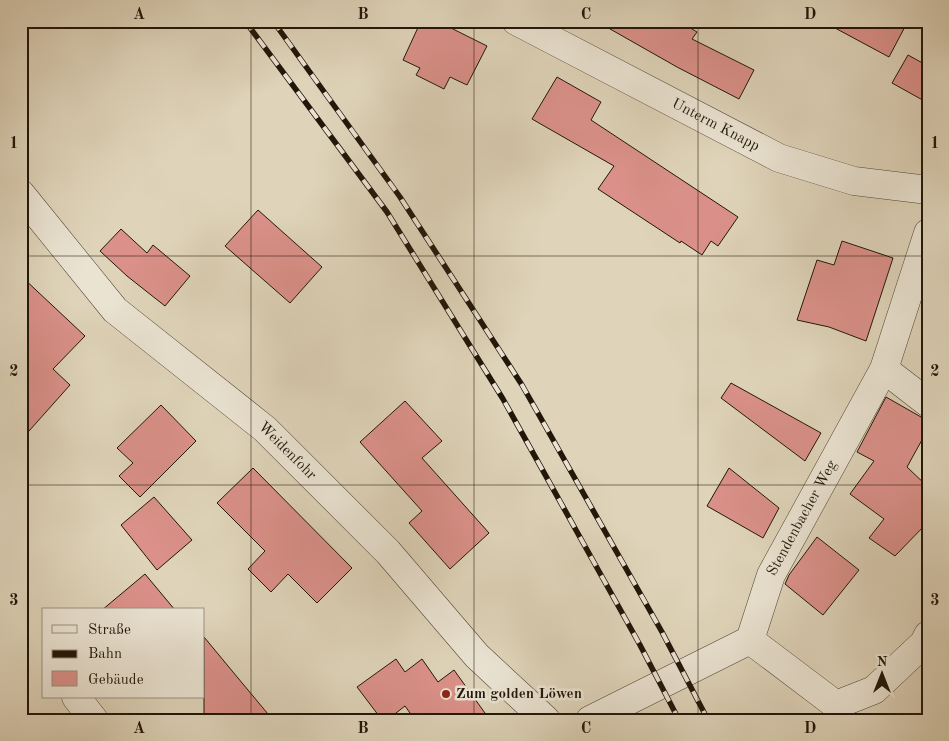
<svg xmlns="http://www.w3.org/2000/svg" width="949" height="741" viewBox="0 0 949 741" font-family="'Old Standard TT',serif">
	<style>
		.building { fill: #db918a; stroke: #211609 }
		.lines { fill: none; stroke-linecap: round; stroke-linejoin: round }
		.minor-casing { stroke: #504635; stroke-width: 29 }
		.minor { stroke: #eae3d2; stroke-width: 28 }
		.rail-casing { stroke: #211609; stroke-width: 5.5 }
		.rail { stroke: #eae3d2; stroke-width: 4; stroke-dasharray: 11; stroke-linecap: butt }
		.grid { fill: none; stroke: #211609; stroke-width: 1; stroke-opacity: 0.55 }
		.poi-dot { fill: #8f2418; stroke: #eae3d2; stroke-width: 2 }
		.labels { text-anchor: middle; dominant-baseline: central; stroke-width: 5; stroke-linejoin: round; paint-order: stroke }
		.street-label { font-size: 15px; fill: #211609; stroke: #eae3d2 }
		.poi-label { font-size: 15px; font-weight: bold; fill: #211609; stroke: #eae3d2; text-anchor: start }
		.neatline { fill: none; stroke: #211609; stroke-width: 2 }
		.grid-label { font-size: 16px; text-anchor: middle; font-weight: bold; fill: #211609 }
	</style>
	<rect width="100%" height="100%" fill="#dfd4ba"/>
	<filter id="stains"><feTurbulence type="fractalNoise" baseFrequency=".004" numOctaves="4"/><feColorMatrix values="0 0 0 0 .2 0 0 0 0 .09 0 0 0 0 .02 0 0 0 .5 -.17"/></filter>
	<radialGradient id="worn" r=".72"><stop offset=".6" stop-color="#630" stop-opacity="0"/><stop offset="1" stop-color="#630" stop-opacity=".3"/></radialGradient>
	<!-- building -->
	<g class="building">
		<path d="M421,21H437L487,46L467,85L450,77L444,89L416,75L420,68L403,60Z"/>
		<path d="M596,21H679L697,32L692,39L754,70L739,99L677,67Z"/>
		<path d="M822,21H908L889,57Z"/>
		<path d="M908,55L928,66V103L892,83Z"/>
		<path d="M557,77L601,102L591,120L738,217L718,246L711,241L702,255L681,241L680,243L598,189L614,166L532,119Z"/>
		<path d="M258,210L322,267L290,303L225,246Z"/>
		<path d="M121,229L147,253L153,245L190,276L165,306L127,276L100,251Z"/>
		<path d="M842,241L893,258L866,341L829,327L797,320L817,260L834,265Z"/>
		<path d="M21,276L85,336L53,369L70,385L21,440Z"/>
		<path d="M731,383L821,433L805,461L721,398Z"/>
		<path d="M886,397L928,421V429L907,467L928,487V522L895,556L869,538L884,519L850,494L874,461L857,452Z"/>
		<path d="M405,401L442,441L422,458L489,533L450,569L409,523L422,511L360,442Z"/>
		<path d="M161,405L196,441L140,497L119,476L133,463L117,448Z"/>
		<path d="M253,468L352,568L317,603L288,574L271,592L248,569L265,551L217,503Z"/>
		<path d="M729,468L779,508L763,538L707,506Z"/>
		<path d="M154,497L192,540L157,570L121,525Z"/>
		<path d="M817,537L859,570L823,615L785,584L789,575Z"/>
		<path d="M145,574L175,610H102Z"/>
		<path d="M204,637L233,672L273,720H204Z"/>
		<path d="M396,659L405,672L422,659L438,682L454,670L490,720H415L405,706L387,720H382L357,687Z"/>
	</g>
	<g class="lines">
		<defs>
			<g id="minor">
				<path id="s1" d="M516,21L779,158L854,181L928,190"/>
				<path id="s2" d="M21,194L115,310L265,429L388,552L477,656L546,720"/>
				<path d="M884,369L928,403"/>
				<path d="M750,640L836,705L874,690L924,643L928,635"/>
				<path d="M76,697L94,720"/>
				<path id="s3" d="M590,720L750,640L771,575L884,369L928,233"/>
			</g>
		</defs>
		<!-- minor casing -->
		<use href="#minor" class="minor-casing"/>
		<!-- minor -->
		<use href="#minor" class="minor"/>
		<defs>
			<g id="rail">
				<path d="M245,21L387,212L503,399L640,645L679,720"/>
				<path d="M273,21L400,197L522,385L662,632L708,720"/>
			</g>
		</defs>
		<!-- rail casing -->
		<use href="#rail" class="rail-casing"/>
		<!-- rail -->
		<use href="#rail" class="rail"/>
	</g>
	<!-- grid -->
	<path class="grid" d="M251,21V720M474,21V720M698,21V720M21,256H928M21,485H928"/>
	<!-- markers -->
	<circle class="poi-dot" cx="446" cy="694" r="5"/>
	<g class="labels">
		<!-- street labels -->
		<g class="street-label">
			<text stroke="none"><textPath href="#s1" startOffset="225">Unterm Knapp</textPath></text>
			<text stroke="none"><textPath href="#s2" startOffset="372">Weidenfohr</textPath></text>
			<text stroke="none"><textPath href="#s3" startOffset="312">Stendenbacher Weg</textPath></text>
		</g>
		<!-- poi labels -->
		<g class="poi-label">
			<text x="456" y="694">Zum golden Löwen</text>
		</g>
	</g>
	<!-- margin -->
	<rect width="949" height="741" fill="none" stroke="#dfd4ba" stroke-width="55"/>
	<!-- legend -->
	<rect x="42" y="608" width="162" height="90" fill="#eae3d2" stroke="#9a9182"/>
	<rect x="52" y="625" width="25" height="8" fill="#eae3d2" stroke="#9a9182"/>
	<text x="88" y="634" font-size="15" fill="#211609">Straße</text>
	<rect x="52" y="650" width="25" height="8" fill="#211609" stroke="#9a9182"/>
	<text x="88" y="658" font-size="15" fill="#211609">Bahn</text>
	<rect x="52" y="671" width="25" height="15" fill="#db918a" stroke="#9a9182"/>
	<text x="88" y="684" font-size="15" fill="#211609">Gebäude</text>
	<!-- north arrow -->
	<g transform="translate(882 674)" stroke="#eae3d2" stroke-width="4" paint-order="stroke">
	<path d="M0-4L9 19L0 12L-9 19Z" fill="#211609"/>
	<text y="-8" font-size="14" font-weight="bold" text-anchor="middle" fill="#211609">N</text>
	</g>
	<rect x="28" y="28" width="894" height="686" class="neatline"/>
	<g class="grid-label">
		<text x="139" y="19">A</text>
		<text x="363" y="19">B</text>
		<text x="586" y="19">C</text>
		<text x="810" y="19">D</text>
		<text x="14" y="148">1</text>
		<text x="935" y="148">1</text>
		<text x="14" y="376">2</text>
		<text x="935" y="376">2</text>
		<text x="14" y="605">3</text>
		<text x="935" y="605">3</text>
		<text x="139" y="733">A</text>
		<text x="363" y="733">B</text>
		<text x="586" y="733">C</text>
		<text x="810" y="733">D</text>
	</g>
	<rect width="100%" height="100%" filter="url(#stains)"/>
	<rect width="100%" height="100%" fill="url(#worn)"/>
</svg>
